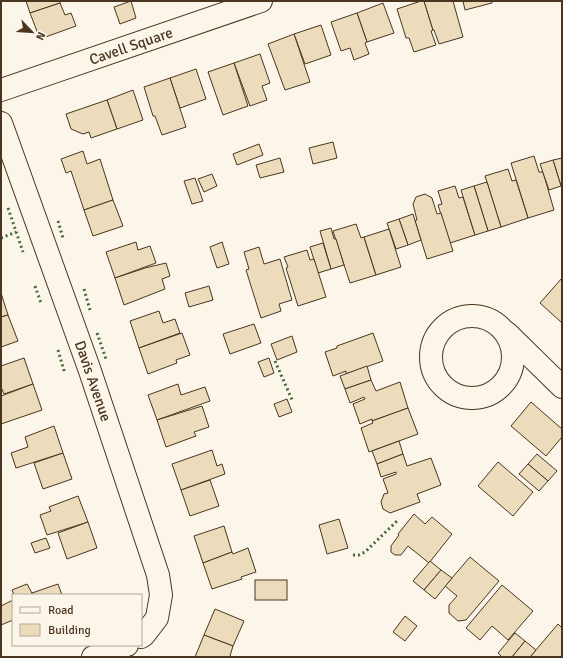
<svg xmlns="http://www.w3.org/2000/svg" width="563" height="658" viewBox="0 0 563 658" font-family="Signika,sans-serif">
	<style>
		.building { fill: #ecdcbc; stroke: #4a3520 }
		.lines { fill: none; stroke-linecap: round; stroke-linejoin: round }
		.minor-casing { stroke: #4a3520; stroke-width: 24 }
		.minor { stroke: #fbf6e9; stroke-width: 22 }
		.hedge { stroke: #436837; stroke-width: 3; stroke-dasharray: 2 3; stroke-linecap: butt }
		.labels { text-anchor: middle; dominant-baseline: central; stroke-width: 3; stroke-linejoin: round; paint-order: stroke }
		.street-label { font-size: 15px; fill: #4a3520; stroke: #fbf6e9 }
	</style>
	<rect width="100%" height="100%" fill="#fbf6e9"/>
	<!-- building -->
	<g class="building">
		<path d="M26,1H60V3L30,13Z"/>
		<path d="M131,1L136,18L120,24L114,7Z"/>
		<path d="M421,1H424L433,30L431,31L436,45L414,52L409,38H406L397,9Z"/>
		<path d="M424,1H453L463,37L439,44L434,30H433Z"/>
		<path d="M463,1H492V3L465,10Z"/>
		<path d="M60,3L65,15L71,13L76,26L40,39L30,13Z"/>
		<path d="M383,3L394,33L367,42L357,13Z"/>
		<path d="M357,13L367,42L365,43L369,54L354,60L350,48L341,51L331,22Z"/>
		<path d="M321,25L331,55L305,64L294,34Z"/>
		<path d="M294,34L310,82L285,90L268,44Z"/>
		<path d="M260,54L270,83L262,86L267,100L250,106L234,63Z"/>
		<path d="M234,63L248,106L223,115L208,72Z"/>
		<path d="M196,69L206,99L180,108L170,78Z"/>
		<path d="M170,78L186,127L162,135L155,116H153L144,87Z"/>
		<path d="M133,90L143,120L117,129L107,100Z"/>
		<path d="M107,100L117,129L91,138L89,132L83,134L71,129L66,114Z"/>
		<path d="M333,142L337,158L313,164L309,148Z"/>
		<path d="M259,144L263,155L237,165L233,154Z"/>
		<path d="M83,151L87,164L100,159L113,200L84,210L71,171L66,173L61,159Z"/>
		<path d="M534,156L539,172H543L554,210L528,218L511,163Z"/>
		<path d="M280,158L284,172L260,178L256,165Z"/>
		<path d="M562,158V186H561L553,160Z"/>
		<path d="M553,160L561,186L549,190L540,164Z"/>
		<path d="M508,169L512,181L516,180L528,218L501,227L485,176Z"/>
		<path d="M212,174L217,186L204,192L198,179Z"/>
		<path d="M195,178L203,201L192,204L184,181Z"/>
		<path d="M487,182L501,227L488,231L474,186Z"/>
		<path d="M455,186L459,198L463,197L475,235L450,243L438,205L442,204L438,191Z"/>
		<path d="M474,186L488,231L475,235L461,190Z"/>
		<path d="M425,194L432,198L437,214L441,213L453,251L427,259L415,221L417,220L413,204L416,197Z"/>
		<path d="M113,200L123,226L93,236L84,210Z"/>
		<path d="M413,214L421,240L408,245L399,219Z"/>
		<path d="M399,219L408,245L396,249L387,223Z"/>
		<path d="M356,224L361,238L364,237L376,275L350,283L333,231Z"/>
		<path d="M331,228L334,239H336L344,265L331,269L320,231Z"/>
		<path d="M389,229L401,267L376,275L364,237Z"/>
		<path d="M136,242L138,250L150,246L156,263L115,278L106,252Z"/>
		<path d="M222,242L229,264L217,268L210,247Z"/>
		<path d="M323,243L331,269L318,273L310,247Z"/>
		<path d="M259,247L264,264L280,259L292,300L279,304L281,311L261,318L246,270L249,269L244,252Z"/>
		<path d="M307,250L310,260L314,259L326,297L298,306L286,268L288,267L284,257Z"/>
		<path d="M166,263L170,276L162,279L165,289L124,305L115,278L145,268Z"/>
		<path d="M562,278V323L540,303Z"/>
		<path d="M209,286L213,300L189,307L185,293Z"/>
		<path d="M1,293L8,315L1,317Z"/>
		<path d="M159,311L163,323L175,319L180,333L139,348L130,321Z"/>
		<path d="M8,315L18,341L1,347V317Z"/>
		<path d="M254,324L261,343L230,354L223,334Z"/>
		<path d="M182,333L190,355L176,360L177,363L148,374L139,348Z"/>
		<path d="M373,333L383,361L346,374V371L333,376L325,352L337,348V346Z"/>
		<path d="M292,336L297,352L277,360L271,344Z"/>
		<path d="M24,358L33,384L4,394L1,387V366Z"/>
		<path d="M269,358L274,373L264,377L258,362Z"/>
		<path d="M367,366L371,380L345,389L340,376Z"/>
		<path d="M371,380L376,391L400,382L408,408L372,421V419L360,424L353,404L365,399L364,397L350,403L345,389Z"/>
		<path d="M33,384L42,410L1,424V396Z"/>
		<path d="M178,384L181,395L205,387L210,401L157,420L148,395Z"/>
		<path d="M287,399L292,412L279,417L274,404Z"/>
		<path d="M531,402L562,429V437L546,456L511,426Z"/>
		<path d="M202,406L209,427L194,432L196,436L166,447L157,420Z"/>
		<path d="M408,408L418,434L369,452L361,428L373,423L372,421Z"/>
		<path d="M54,426L63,453L16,468L11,453L28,447L25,437Z"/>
		<path d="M399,441L403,454L377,464L372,451Z"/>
		<path d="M212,450L217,466L222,464L225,474L181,490L172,464Z"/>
		<path d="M63,453L72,479L43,489L34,463Z"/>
		<path d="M403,454L407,466L431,458L441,485L417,494L420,502L390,513L383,509L381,502L384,494L388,493L383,479L396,474V472L381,477L377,464Z"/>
		<path d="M537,454L557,471L548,481L528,464Z"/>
		<path d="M498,462L533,492L513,516L478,486Z"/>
		<path d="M528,464L548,481L539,491L519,474Z"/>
		<path d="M210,480L219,506L190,516L181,490Z"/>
		<path d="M78,496L88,522L47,535L40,515L51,511L49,507Z"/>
		<path d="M414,514L425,524L432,517L452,534L429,563L408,546L401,555H395L391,552V546L399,535L398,534Z"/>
		<path d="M339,519L348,548L327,554L319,525Z"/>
		<path d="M88,522L97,548L67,559L58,533Z"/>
		<path d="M224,526L232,552L203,563L194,536Z"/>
		<path d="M46,538L50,548L35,553L31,543Z"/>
		<path d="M248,548L256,572L241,577L242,579L212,589L203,563L232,552L233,554Z"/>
		<path d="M470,557L499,581L466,620L458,621L449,613V605L457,596L445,586Z"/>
		<path d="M430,561L441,570L424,590L413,581Z"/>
		<path d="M441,570L452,578L435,599L424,590Z"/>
		<rect x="255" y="580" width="32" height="20"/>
		<path d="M27,584L33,595H14L12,590Z"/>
		<path d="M58,584L62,595H33L32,593Z"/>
		<path d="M502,585L533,611L508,640L492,626L480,640L466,628Z"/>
		<path d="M13,600V621V620L1,625V606Z"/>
		<path d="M215,609L244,621L233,646L204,635Z"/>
		<path d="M405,616L417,626L405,641L393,632Z"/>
		<path d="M558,624L562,628V657H530Z"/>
		<path d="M515,633L525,641L512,657H502L498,653Z"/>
		<path d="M204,635L233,646L230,656L232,657H195Z"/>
		<path d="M525,641L536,650L530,657H512Z"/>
	</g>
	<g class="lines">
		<defs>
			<g id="minor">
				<path d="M1,90L261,1"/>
				<path d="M1,123L90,371L158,575L161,595L157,618L144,635L141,637"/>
				<circle cx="472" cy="357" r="41"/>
				<path d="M507,333L562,387"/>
				<path d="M93,657L127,645"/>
			</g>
		</defs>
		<!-- minor casing -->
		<use href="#minor" class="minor-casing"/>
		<!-- minor -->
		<use href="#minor" class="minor"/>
		<!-- hedge -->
		<g class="hedge">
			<path d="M8,208L23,252"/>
			<path d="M58,221L63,238"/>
			<path d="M1,238L16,232"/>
			<path d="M35,286L41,303"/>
			<path d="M84,289L90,310"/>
			<path d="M97,333L106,359"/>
			<path d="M58,350L65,374"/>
			<path d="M275,361L293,402"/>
			<path d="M353,555H359L365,552L397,521"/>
		</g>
	</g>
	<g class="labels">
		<!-- street labels -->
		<g class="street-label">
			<text transform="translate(131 46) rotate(-19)">Cavell Square</text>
			<text transform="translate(93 381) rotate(71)">Davis Avenue</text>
		</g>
	</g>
	<!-- border -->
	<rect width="563" height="658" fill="none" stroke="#4a3520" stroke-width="4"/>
	<!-- legend -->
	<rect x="12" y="594" width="130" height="52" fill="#fbf6e9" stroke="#b4a999"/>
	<rect x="20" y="607" width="20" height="6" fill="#fbf6e9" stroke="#b4a999"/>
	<text x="48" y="614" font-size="12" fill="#4a3520">Road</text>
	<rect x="20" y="624" width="20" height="12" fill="#ecdcbc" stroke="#b4a999"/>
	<text x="48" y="634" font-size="12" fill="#4a3520">Building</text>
	<!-- north arrow -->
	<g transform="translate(32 32) rotate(115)" stroke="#fbf6e9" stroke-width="3" paint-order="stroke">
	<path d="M0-3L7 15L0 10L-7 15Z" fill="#4a3520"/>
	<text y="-6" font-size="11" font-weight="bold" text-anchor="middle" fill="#4a3520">N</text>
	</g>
</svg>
